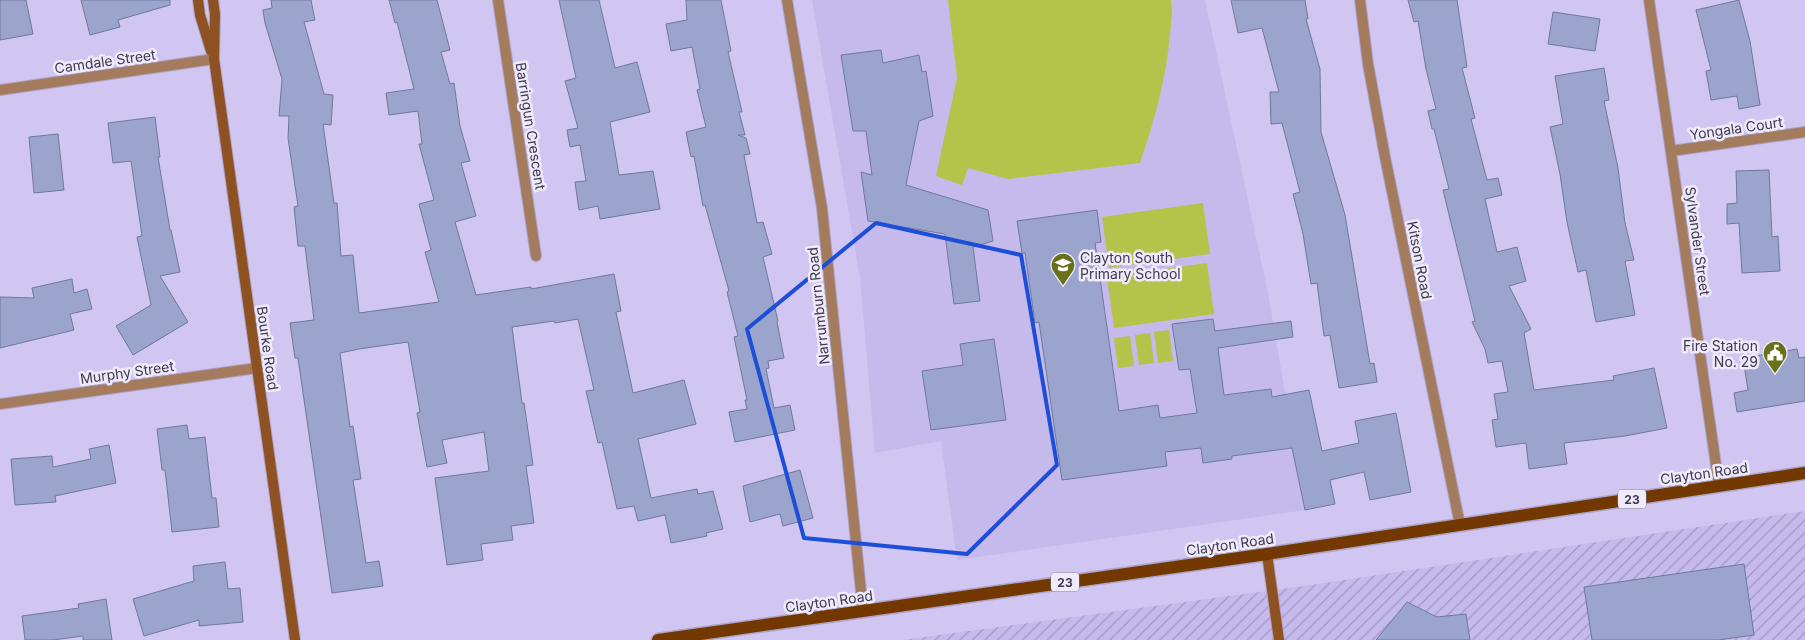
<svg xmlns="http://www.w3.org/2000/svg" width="1805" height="640" viewBox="0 0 1805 640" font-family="Inter,sans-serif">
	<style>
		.built { fill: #c5baeb }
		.industrial { fill: url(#industrial-furrows) }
		.park { fill: #b4c349 }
		.building { fill: #9ba4cc; stroke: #70789e }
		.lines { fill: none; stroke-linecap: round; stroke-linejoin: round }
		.street-casing { stroke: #ada4c9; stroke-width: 12 }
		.secondary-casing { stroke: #ada4c9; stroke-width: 12 }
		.primary-casing { stroke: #ada4c9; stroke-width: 15 }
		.street { stroke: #a57b5e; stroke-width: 10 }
		.secondary { stroke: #8e5121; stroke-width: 10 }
		.primary { stroke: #733800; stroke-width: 12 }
		.marked { fill: none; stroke: #1d4ed8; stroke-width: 4; stroke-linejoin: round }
		.labels { text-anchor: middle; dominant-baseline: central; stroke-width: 5; stroke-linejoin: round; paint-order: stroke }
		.shield { fill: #efebfd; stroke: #736f80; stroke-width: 1 }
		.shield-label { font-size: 12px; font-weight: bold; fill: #3e3a4b }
		.street-label { font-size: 14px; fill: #3e3a4b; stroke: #efebfd }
		.poi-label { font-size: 14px; fill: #3e3a4b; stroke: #efebfd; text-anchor: start }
	</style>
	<defs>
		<pattern id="industrial-furrows" width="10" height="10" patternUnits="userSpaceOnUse" patternTransform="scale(1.25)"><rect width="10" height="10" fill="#c5baeb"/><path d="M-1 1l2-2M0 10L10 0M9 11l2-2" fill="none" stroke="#a198c0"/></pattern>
	</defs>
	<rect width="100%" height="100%" fill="#d0c6f1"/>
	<!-- built -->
	<path class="built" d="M812,0H1205L1268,293L1305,510L957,560L941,441L875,453L860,278Z"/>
	<!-- industrial -->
	<path class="industrial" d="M1805,511V640H902L1311,585Z"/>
	<!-- park -->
	<g class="park">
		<path d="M948,0H1171C1173,12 1171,23 1170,35C1166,79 1154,122 1140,163L1008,179L968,168L962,185L936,176L957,78Z"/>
		<path d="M1203,203L1210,254L1109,268L1102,217Z"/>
		<path d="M1207,263L1214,314L1114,328L1107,277Z"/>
		<path d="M1169,330L1173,361L1158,363L1154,332Z"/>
		<path d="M1150,333L1154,363L1139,365L1135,335Z"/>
		<path d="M1130,336L1134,366L1118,368L1114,338Z"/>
	</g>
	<!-- building -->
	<g class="building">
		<path d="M0,0H26L33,34L0,40Z"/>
		<path d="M81,0H170V5L118,20L120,27L90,35Z"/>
		<path d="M271,0H311L315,20L304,22L324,94L333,95L331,125L323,124L334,203H337L341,256L353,255L359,313L439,302L425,252L431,250L419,204L434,200L419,144H422L418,111L389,115L386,93L414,89L397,22L395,23L389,0H437L450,50L441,52L450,84L454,83L460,126L470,161L461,163L476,216L455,222L476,295L531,287V289L614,274L621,311L616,312L633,393L684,380L696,424L638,439L651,498L697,489L698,494L713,491L723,529L706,533L707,536L671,543L665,515L638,521L634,506L617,509L602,442L598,443L586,391L594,390L578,319L555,323L554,321L512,327L522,403H524L533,465L526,466L534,523L511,526L513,540L481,544L483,560L447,565L435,478L489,471L484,432L442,440L447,463L427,467L417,413L420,412L408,342L359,349L340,353L350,427L353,426L361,479L353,480L366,563L379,561L383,586L332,593L298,358H295L290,323L314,320L305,246H298L294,207L298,206L288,138L289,116H279L282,79L265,23L263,10L272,8Z"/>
		<path d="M559,0H599L615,68L637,62L650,112L610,122L619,175L653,171L660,209L600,219L598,206L579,210L575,182L586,181L580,145L570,147L567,130L578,128L565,81L576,78Z"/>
		<path d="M686,0H721L731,51L728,52L742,112H739L745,135H738L746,138L750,154L744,155L757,223L763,222L772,254L763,257L778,321L777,322L784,358L768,361L769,368L766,369L774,408L790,405L795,430L735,442L729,412L747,409L745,400H747L734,337L738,336L727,292L729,291L705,205L703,206L694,156L691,157L686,132L706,127L697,90L700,89L692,47L671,51L666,24L687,20Z"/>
		<path d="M1231,0H1305L1308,19H1306L1320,69L1321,132L1345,215L1370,364L1374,363L1377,382L1339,388L1330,335L1324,336L1317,283L1311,284L1303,234L1293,194L1300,192L1282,123L1271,124L1270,92H1279L1262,28L1238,33Z"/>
		<path d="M1408,0H1457L1467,67L1462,68L1475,118L1471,119L1487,180L1498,178L1502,195L1485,199L1497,252L1517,247L1526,281L1509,286L1531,329L1524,333L1534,390L1614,380L1613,376L1654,368L1667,428L1625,436L1564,443L1567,464L1529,469L1526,443L1496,447L1492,420L1498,419L1494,394L1508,392L1502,361L1488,363L1485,349L1472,322L1475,321L1443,190L1449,189L1434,129H1432L1428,111L1436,109L1426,69L1418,21L1414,22Z"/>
		<path d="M1739,0L1750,41L1760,105L1739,109L1737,96L1711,100L1706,71L1711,70L1696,10Z"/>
		<path d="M1553,12L1600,19L1595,51L1548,44Z"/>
		<path d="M881,50L883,63L919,55L922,72L926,71L933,116L919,121L906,185L988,210L993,241L973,247L980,301L954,304L945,234L868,221L861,172L872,175L866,131H853L841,55Z"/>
		<path d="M1604,68L1609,100L1604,101L1618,168L1625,223L1634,260L1625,261L1635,315L1596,322L1586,270L1578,272L1567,222L1560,174L1550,127L1563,124L1555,76Z"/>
		<path d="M155,117L160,157H158L170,230H171L180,272L160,276L188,322L133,355L116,326L151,305L137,237L142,236L131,161L113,163L108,123Z"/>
		<path d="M58,134L64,190L34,193L29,137Z"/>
		<path d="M1769,170L1772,237L1778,236L1780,271L1742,273L1739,223L1727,224V204L1737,203L1736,171Z"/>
		<path d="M1097,210L1101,242L1095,243L1119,411L1158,405L1160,418L1197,413L1190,369L1179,370L1172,324L1213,319L1215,331L1291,321L1293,337L1218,348L1224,395L1271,389L1272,397L1309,390L1322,451L1359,443L1355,421L1396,413L1411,492L1370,500L1364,472L1330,480L1335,504L1305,510L1292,448L1232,456V459L1203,463L1201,448L1165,452L1167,466L1062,480L1039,322L1035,323L1025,253H1022L1017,221Z"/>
		<path d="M72,279L74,293L87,289L92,309L70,314L74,330L0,348V297L34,298L32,288Z"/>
		<path d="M994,339L1006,420L931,430L922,371L963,365L960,344Z"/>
		<path d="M1797,349L1799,358L1805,357V401L1737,412L1734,393L1748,390L1743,358Z"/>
		<path d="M187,425L189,439L205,437L212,498H216L219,527L172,532L165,470H162L157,429Z"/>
		<path d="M109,445L116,483L55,496L56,502L15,505L11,459L52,456L53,467L91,459L89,449Z"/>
		<path d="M800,470L813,518L783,526L780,514L750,522L743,486Z"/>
		<path d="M225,562L228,589L240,588L243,622L199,626V620L144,636L133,599L194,581L193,566Z"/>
		<path d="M1744,564L1754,635L1718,640H1592L1584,587Z"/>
		<path d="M106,599L112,640H83V636L53,640H25L22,616L79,608L78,604Z"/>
		<path d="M1407,602L1437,617L1466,614L1470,640H1376Z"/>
	</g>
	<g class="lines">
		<defs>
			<g id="street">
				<path d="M498,0L536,256"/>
				<path d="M787,0L822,208L863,611"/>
				<path d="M1360,0L1368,64L1385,157L1460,525"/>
				<path d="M1649,0L1719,486"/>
				<path d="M0,90L214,59"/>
				<path d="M1671,151L1805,132"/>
				<path d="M0,404L257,368"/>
			</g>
			<g id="secondary">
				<path d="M198,0L200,15L211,51"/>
				<path d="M213,0L215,14L214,59L295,640"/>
				<path d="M1267,554L1279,640"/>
			</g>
			<path id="primary" d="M658,640L1267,554L1805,473"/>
		</defs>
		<!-- street casing -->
		<use href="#street" class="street-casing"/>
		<!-- secondary casing -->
		<use href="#secondary" class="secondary-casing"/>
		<!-- primary casing -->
		<use href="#primary" class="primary-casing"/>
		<!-- street -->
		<use href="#street" class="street"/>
		<!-- secondary -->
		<use href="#secondary" class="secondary"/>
		<!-- primary -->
		<use href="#primary" class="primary"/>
	</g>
	<!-- marked area -->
	<path class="marked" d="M876,223L1021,255L1057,465L967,554L804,538L747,329Z"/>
	<!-- icons -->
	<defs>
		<symbol id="school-pin" viewBox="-11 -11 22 30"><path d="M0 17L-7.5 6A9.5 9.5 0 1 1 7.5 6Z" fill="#68711a" stroke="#efebfd"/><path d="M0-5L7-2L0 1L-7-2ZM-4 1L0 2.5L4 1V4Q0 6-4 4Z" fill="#fff"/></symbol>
		<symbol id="civic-pin" viewBox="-11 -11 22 30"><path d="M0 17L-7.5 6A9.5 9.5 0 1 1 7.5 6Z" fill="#68711a" stroke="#efebfd"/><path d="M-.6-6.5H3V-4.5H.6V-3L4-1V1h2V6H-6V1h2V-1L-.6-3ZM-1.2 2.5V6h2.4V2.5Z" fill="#fff"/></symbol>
	</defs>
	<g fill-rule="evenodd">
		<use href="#school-pin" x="1049" y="251" width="28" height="38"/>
		<use href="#civic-pin" x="1761" y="339" width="28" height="38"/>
	</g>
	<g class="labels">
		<!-- shield labels -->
		<g class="shield">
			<rect x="1618" y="489.5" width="28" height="19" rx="4"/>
			<rect x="1051" y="572.5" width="28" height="19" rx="4"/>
		</g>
		<g class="shield-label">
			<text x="1632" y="499">23</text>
			<text x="1065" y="582">23</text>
		</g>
		<!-- street labels -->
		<g class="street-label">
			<text transform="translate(105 61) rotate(-8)">Camdale Street</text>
			<text transform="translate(531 126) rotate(81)">Barringun Crescent</text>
			<text transform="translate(1736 128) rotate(-8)">Yongala Court</text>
			<text transform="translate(1698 241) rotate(82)">Sylvander Street</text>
			<text transform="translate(1420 260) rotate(79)">Kitson Road</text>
			<text transform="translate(818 306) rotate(-96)">Narrumburn Road</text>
			<text transform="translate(268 348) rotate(82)">Bourke Road</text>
			<text transform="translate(127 372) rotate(-8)">Murphy Street</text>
			<text transform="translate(1704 473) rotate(-8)">Clayton Road</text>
			<text transform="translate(1230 544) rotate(-8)">Clayton Road</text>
			<text transform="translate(829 601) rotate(-8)">Clayton Road</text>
		</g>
		<!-- poi labels -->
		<g class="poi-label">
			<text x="1080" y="257">Clayton South<tspan x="1080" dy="16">Primary School</tspan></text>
			<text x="1758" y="345" text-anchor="end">Fire Station<tspan x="1758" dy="16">No. 29</tspan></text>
		</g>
	</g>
</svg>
